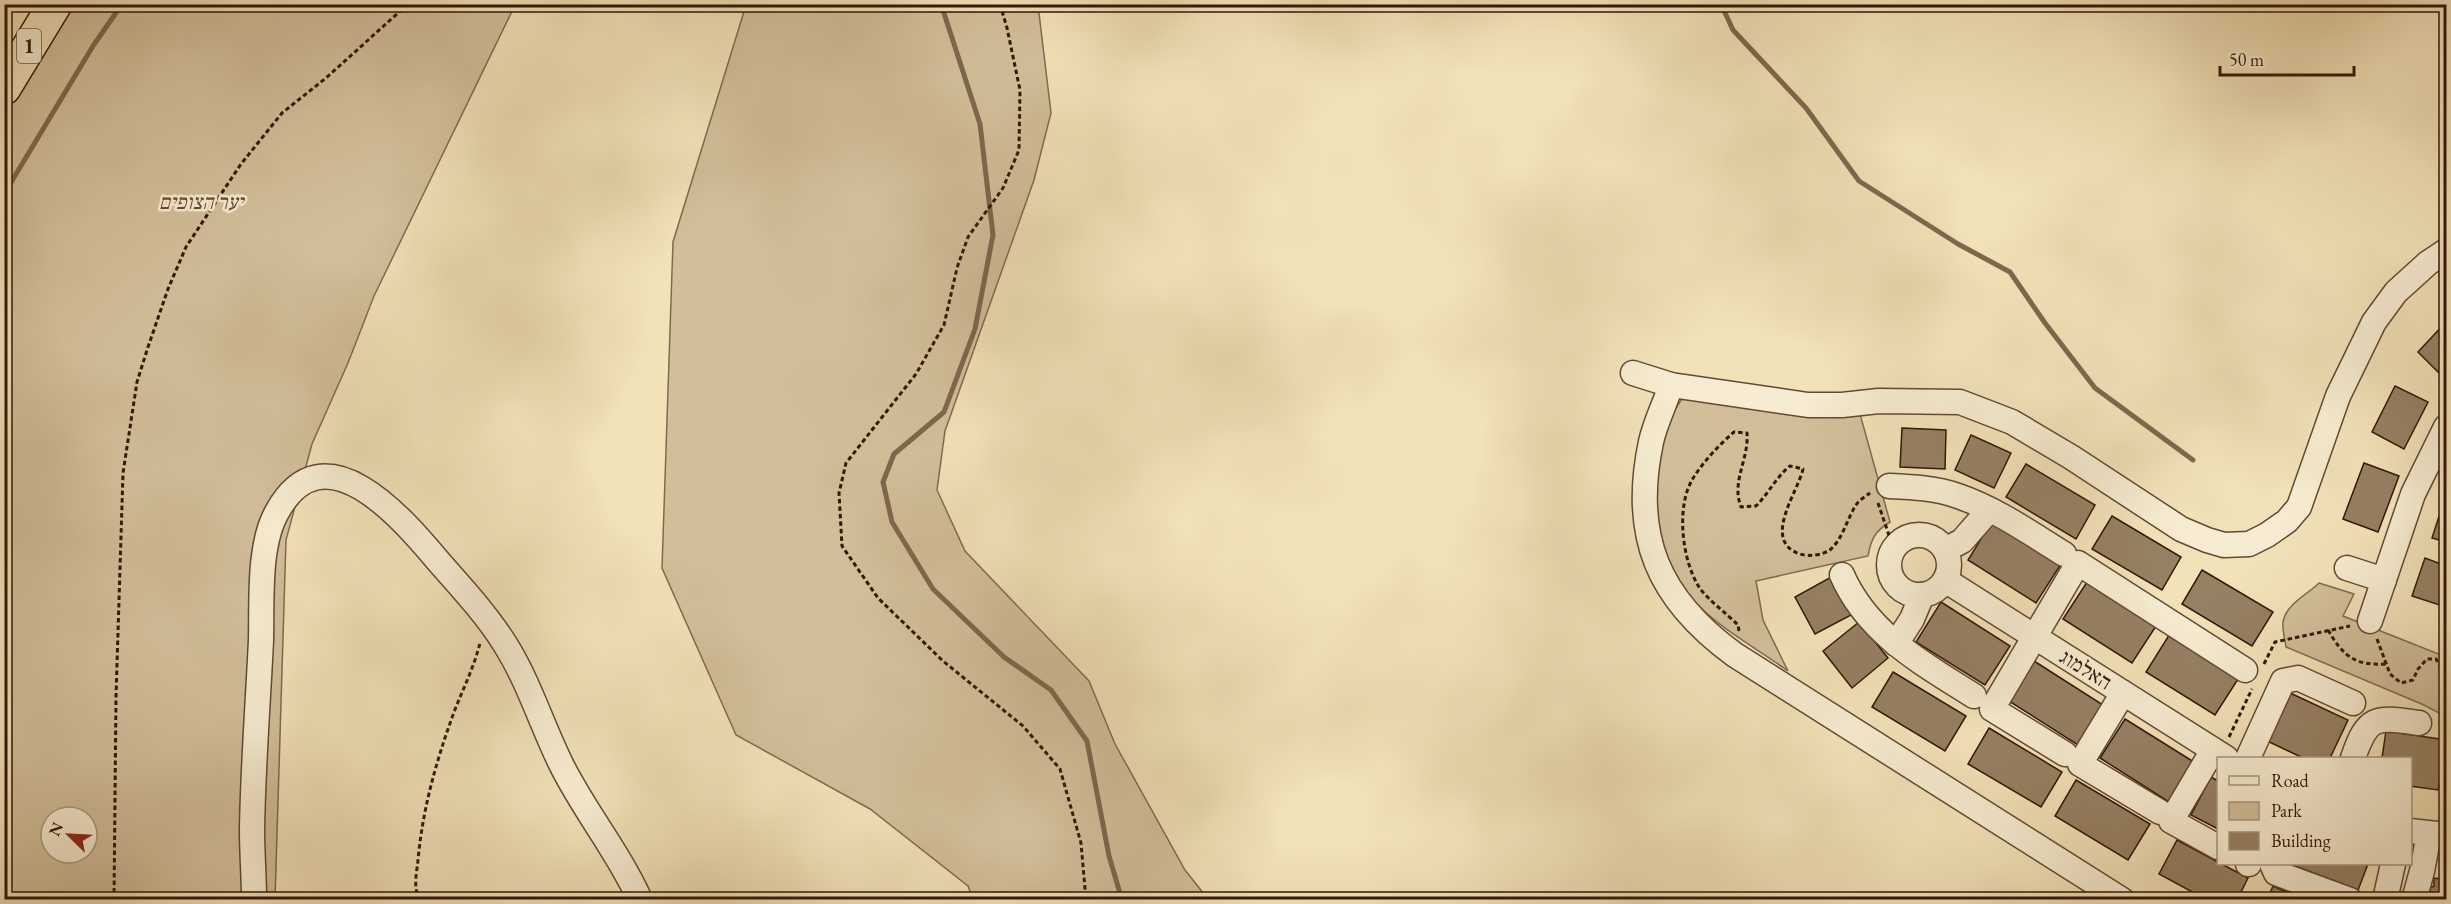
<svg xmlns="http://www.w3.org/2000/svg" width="2451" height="904" viewBox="0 0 2451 904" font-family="'EB Garamond','Frank Ruhl Libre',serif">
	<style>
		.green { fill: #d2bf9a; stroke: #826a50; stroke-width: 1.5; fill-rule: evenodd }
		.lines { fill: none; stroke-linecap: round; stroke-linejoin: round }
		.stream { stroke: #7f674d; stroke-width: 5 }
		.building { fill: #968063; stroke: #331607; stroke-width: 1.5 }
		.minor-casing { stroke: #634933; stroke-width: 27 }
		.highway-casing { stroke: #331607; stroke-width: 36 }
		.path { stroke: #331607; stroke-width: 3; stroke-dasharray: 4.5 3; stroke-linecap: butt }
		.minor { stroke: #f7ecd1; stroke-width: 24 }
		.highway { stroke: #f2e2b8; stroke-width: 33 }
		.labels { text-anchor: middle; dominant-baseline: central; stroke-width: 5; stroke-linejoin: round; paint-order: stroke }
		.shield { fill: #f7ecd1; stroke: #6e5644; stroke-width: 1.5 }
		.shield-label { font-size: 20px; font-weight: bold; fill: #331607 }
		.park-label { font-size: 21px; font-style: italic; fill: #634933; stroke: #f7ecd1 }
		.street-label { font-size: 21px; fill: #331607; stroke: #f7ecd1 }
	</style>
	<rect width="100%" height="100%" fill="#f2e2b8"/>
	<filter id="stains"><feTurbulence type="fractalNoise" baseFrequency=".00333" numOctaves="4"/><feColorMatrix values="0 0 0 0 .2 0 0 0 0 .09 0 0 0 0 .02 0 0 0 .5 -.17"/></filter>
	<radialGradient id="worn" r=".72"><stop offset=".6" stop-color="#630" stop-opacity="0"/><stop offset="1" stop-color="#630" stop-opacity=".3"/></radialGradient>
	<!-- green -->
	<g class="green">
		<path d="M69,5H515L374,296L348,363L312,444L286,540L275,899L5,900L4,115ZM51,817H87V853H51Z"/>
		<path d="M746,5H1038L1051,113L1034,180L945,431L937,490L965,551L1089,681L1115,744L1185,870L1208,899H973L968,886L870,809L736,735L662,568L673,242Z"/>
		<path d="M1685,395L1860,414L1890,522C1875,531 1871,539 1868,556L1756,581L1763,620L1788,671C1759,650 1724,631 1699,606C1661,569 1646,517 1657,467C1662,441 1668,416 1685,395Z"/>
		<path d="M2319,583L2354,594L2343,616L2446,657V721L2441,714L2424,705L2286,647C2285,640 2282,629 2283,622C2286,604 2307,595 2319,583Z"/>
	</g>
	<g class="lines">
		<!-- stream -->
		<g class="stream">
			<path d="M941,4L980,124L993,235L975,329L944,412L894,454L883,482L892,522L933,589L1004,657L1051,690L1087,741L1109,856L1122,900"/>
			<path d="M1721,4L1733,30L1806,108L1859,181L1958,244L2010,272L2045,323L2095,388L2193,460"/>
			<path d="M4,194L93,46L122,4"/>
		</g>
	</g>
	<!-- building -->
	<g class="building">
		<path d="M2446,322V374L2444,378L2418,352Z"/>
		<path d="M2395,386L2428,402L2404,449L2372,432Z"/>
		<path d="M1902,428L1946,430L1945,469L1900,467Z"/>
		<path d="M1971,435L2011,453L1994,488L1955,470Z"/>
		<path d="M2364,463L2399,476L2378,532L2343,519Z"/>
		<path d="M2026,464L2095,505L2076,539L2006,497Z"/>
		<path d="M2444,501L2446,502V542L2432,538Z"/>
		<path d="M2112,516L2181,557L2162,590L2092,549Z"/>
		<path d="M1992,521L2061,564L2036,603L1968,560Z"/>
		<path d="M2425,558L2446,566V607L2412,596Z"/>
		<path d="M2202,570L2273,612L2252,646L2182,604Z"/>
		<path d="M1833,576L1853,614L1815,634L1795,597Z"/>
		<path d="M2089,579L2158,623L2132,663L2063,619Z"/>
		<path d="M1941,602L2010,646L1985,685L1916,642Z"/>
		<path d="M1859,622L1888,658L1852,688L1823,651Z"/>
		<path d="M2171,632L2240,676L2215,715L2146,672Z"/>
		<path d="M2034,661L2103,705L2078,745L2009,701Z"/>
		<path d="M1893,672L1966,716L1945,751L1872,707Z"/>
		<path d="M2288,692L2348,720L2330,758H2303L2265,740Z"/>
		<path d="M2125,719L2194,762L2169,802L2100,758Z"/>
		<path d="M1989,728L2062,772L2041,807L1968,764Z"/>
		<path d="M2386,731L2446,740L2438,790L2410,786V758H2382Z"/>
		<path d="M2211,777L2218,781V829L2191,815Z"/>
		<path d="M2076,780L2150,824L2128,860L2055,816Z"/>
		<path d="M2177,840L2248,878L2237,900H2207L2159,874Z"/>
		<path d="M2290,864H2368L2358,890Z"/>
		<path d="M2434,878L2446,880V900H2426L2425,890L2434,886Z"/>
		<path d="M2273,886L2305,900H2267Z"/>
	</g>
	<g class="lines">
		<defs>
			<g id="minor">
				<path d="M1633,373L1671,385L1808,405H1842L1879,401L1960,402L2012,422L2071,457L2181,529L2207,540L2224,545L2249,544L2267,535L2287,521L2299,507L2338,396L2374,322L2396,292L2428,263L2446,251"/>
				<path d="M1671,385C1665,404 1655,423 1651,442C1631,536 1658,599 1735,655L2122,900"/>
				<path d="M1889,486C1912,487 1936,488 1958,496C1996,509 2030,533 2064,554"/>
				<circle cx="1919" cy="565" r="30"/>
				<path d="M1945,550L1962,541L1989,510"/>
				<path d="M2347,568L2384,580"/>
				<path d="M1842,575C1868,634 1922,663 1974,696"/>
				<path d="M1945,580L2226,758"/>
				<path d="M2370,621L2413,494L2446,427"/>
				<path d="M1896,644L1912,619L1922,595"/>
				<path d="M2123,693L2080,764L2160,812"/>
				<path d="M2213,750L2171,821L2218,847"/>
				<path d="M2065,754L1992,709L2078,563L2245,670"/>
				<path d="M2248,758L2283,681L2298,678L2353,703"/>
				<path d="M2353,758C2368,715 2375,717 2419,723"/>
				<path d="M2410,831L2446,835"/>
				<path d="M2248,864H2249"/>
				<path d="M2272,864L2276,873L2350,900"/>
				<path d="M254,900C254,876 252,853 252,830C253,766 258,703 261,640C262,602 258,545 277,512C324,426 402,518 439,562C462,588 486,614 505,644C529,682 542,726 562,766C585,812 619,853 640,900"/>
				<path d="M2385,900L2393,864"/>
				<path d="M2414,900L2422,871L2429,834"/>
			</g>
			<path id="highway" d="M4,88L55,4"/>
		</defs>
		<!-- minor casing -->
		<use href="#minor" class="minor-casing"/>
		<!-- highway casing -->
		<use href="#highway" class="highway-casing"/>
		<!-- path -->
		<g class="path">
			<path d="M1000,4L1007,28L1020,90L1019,150L1003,188L968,237L957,268L944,325L916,374L846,463L839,493L842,546L878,598L943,661L1023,726L1060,769L1081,843L1086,900"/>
			<path d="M1878,503L1894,550"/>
			<path d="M2328,630C2343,656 2355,666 2386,664"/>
			<path d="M1739,631L1738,625C1727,614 1707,599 1699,587C1682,560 1676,508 1692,480C1702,463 1719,445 1734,432L1747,433C1749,460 1731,481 1741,507L1756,506C1769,493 1776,477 1790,466L1803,469C1798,492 1761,541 1800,554C1809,557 1824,555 1831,549C1843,538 1847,519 1856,505C1859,500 1865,497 1870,493"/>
			<path d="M2377,639L2390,674L2401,683L2413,680L2418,669L2427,659H2436L2443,672L2446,692"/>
			<path d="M2264,664L2275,642L2350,626"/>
			<path d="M2229,737L2252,689"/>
			<path d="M114,900L116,696L123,473L137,382L148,347L168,289L186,247L241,164L282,113L326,78L408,4"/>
			<path d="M421,900C412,890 417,872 418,860C423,807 436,762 454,712C463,689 474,667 480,643"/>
			<path d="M469,900V897"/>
		</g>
		<!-- minor -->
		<use href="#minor" class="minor"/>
		<!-- highway -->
		<use href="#highway" class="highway"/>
	</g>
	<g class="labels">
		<!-- shield labels -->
		<rect class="shield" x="17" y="29" width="24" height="34" rx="4.5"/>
		<g class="shield-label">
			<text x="29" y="46">1</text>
		</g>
		<!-- park labels -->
		<g class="park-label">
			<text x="201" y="201">יער הצופים</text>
		</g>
		<!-- street labels -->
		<g class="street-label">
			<text transform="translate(2086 669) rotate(32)">האלמוג</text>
		</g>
	</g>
	<!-- margin -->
	<rect width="2451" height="904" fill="none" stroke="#f2e2b8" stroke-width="24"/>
	<rect x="6" y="6" width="2439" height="892" fill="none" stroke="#331607" stroke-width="3"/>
	<rect x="12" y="12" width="2427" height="880" fill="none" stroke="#331607" stroke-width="1.5"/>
	<!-- legend -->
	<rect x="2217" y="757" width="195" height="108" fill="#f7ecd1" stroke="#a99680" stroke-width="1.5"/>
	<rect x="2229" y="776" width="30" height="9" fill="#f7ecd1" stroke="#a99680" stroke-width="1.5"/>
	<text x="2271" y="787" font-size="18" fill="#331607">Road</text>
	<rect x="2229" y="802" width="30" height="18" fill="#d2bf9a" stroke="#a99680" stroke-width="1.5"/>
	<text x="2271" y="817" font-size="18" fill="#331607">Park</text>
	<rect x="2229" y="832" width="30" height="18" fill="#968063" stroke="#a99680" stroke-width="1.5"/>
	<text x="2271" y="847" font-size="18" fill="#331607">Building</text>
	<!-- north arrow -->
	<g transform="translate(69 835) rotate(294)"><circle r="28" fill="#f7ecd1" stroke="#a99680" stroke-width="1.5"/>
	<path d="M0-4.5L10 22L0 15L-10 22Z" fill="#8f2418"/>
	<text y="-9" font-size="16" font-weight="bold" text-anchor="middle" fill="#331607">N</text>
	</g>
	<!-- scale -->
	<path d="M2220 66v9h134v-9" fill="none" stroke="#331607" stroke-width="3"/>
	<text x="2229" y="66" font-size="18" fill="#331607" stroke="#f7ecd1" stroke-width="4.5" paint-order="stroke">50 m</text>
	<rect width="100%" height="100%" filter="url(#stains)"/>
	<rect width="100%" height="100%" fill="url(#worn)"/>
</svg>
